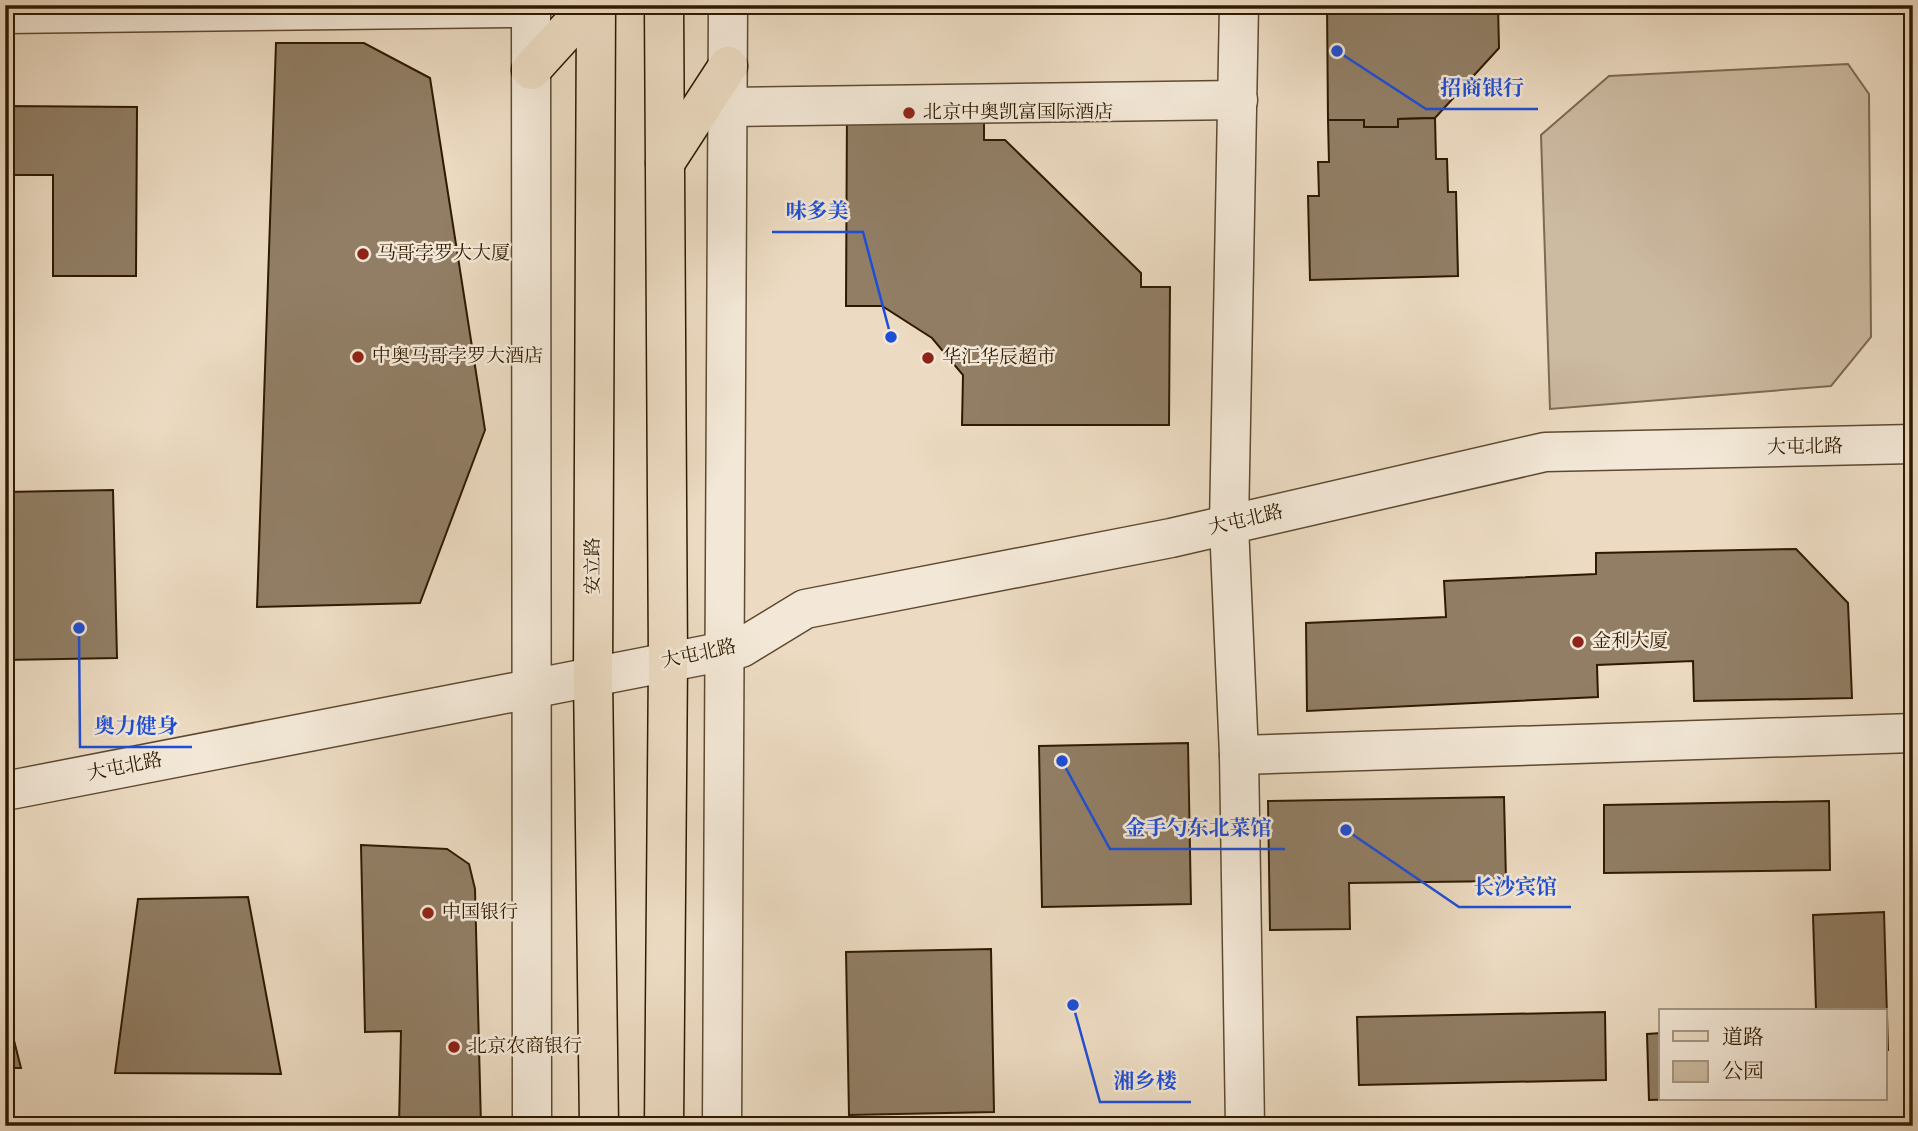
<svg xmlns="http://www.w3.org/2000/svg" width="1918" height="1131" viewBox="0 0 1918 1131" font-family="'Old Standard TT','Noto Serif SC',serif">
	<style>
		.green { fill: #ccbaa1; stroke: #7e6a51; stroke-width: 2 }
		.building { fill: #917e65; stroke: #2f1a01; stroke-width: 2 }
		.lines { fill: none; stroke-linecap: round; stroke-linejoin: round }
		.minor-casing { stroke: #5e4a31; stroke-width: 41 }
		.major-casing { stroke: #2f1a01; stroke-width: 41 }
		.minor { stroke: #f3e8d7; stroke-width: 38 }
		.major { stroke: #ecdbc2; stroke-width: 38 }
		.poi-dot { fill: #8f2418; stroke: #f3e8d7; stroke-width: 2.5 }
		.labels { text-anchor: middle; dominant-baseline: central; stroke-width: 5; stroke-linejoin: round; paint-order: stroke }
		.poi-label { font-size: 19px; fill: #2f1a01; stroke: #f3e8d7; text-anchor: start }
		.street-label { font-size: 19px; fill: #2f1a01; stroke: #f3e8d7 }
		.leader { fill: none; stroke: #1d4ed8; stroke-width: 2.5 }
		.callout-dot { fill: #1d4ed8; stroke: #f3e8d7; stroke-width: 2.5 }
		.callout-label { font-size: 21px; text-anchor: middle; font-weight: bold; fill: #1d4ed8; stroke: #f3e8d7; stroke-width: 5; stroke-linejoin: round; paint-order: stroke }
	</style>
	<rect width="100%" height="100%" fill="#ecdbc2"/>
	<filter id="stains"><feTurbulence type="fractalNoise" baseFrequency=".00286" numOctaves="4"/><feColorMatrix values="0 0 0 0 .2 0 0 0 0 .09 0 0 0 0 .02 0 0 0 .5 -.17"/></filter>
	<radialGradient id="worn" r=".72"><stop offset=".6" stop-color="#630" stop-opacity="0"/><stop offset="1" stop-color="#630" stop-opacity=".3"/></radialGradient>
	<!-- green -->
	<path class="green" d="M1848,64L1869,94L1871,337L1831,386L1550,409L1541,135L1609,76Z"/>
	<!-- building -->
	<g class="building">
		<path d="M1327,5H1498L1499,48L1435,118L1398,119V127H1364V120H1328Z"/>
		<path d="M276,43H364L430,78L485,430L420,603L257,607Z"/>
		<path d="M5,106L137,107L136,276H53V175H5Z"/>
		<path d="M847,109H984V140H1005L1141,273V287H1170L1169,425H962L963,375L932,338L882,306H846Z"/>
		<path d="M1435,118L1436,159H1447L1448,192H1456L1458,276L1310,280L1308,196H1319L1318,162H1329L1328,120H1364V127H1398V119Z"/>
		<path d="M113,490L117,658L5,660V492Z"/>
		<path d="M1796,549L1848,603L1852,698L1694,701L1693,661L1597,665L1598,697L1307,711L1306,623L1446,617L1444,581L1596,574V553Z"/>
		<path d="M1188,743L1191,904L1042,907L1039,746Z"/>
		<path d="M1504,797L1506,881L1349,883L1350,929L1270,930L1268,801Z"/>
		<path d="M1829,801L1830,870L1604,873V805Z"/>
		<path d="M361,845L447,849L469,864L475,889L481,1126H399L401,1031L365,1032Z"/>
		<path d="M248,897L281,1074L115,1073L138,899Z"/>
		<path d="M1884,912L1888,1050H1885V1010H1816L1813,915Z"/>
		<path d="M991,949L994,1112L849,1115L846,952Z"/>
		<path d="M5,1005L21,1068H5Z"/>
		<path d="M1605,1012L1606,1080L1359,1085L1357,1017Z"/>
		<path d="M1661,1033V1098H1717L1649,1100L1647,1034Z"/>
	</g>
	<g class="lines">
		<defs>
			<g id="minor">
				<path d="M531,5L532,1126"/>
				<path d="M1239,5L1229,525L1239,755L1245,1126"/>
				<path d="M5,14L515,8L528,5"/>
				<path d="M728,107L1238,100"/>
				<path d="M1239,755L1913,733"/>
				<path d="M5,791L741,648L805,609L1171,538L1545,452L1913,444"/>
				<path d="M722,1126L728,5"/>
			</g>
			<g id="major">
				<path d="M596,5L593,677L599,1126"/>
				<path d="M531,70L590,5"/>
				<path d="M665,163L728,66"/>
				<path d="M664,1126L668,662L664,5"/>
			</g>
		</defs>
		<!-- minor casing -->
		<use href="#minor" class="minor-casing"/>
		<!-- major casing -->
		<use href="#major" class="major-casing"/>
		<!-- minor -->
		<use href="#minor" class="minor"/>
		<!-- major -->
		<use href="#major" class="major"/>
	</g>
	<!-- markers -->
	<g class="poi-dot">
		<circle cx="909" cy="113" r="7"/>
		<circle cx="363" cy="254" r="7"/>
		<circle cx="358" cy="357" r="7"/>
		<circle cx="928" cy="358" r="7"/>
		<circle cx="1578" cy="642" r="7"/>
		<circle cx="428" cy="913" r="7"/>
		<circle cx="454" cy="1047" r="7"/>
	</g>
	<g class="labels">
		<!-- poi labels -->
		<g class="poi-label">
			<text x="923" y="113">北京中奥凯富国际酒店</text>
			<text x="377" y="254">马哥孛罗大大厦</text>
			<text x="372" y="357">中奥马哥孛罗大酒店</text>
			<text x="942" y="358">华汇华辰超市</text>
			<text x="1592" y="642">金利大厦</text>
			<text x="442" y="913">中国银行</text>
			<text x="468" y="1047">北京农商银行</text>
		</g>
		<!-- street labels -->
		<g class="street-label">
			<text transform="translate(1805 448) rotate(-1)">大屯北路</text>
			<text transform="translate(1246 521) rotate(-13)">大屯北路</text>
			<text transform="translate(594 566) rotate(-90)">安立路</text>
			<text transform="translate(699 655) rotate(-12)">大屯北路</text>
			<text transform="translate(125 768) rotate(-11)">大屯北路</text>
		</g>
	</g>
	<!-- callouts -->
	<path class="leader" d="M1337 51L1426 109H1538M891 337L863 232H772M79 628L80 747H192M1062 761L1110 849H1285M1346 830L1459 907H1571M1073 1005L1100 1102H1191"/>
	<g class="callout-dot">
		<circle cx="1337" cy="51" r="7"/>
		<circle cx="891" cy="337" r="7"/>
		<circle cx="79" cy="628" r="7"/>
		<circle cx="1062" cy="761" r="7"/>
		<circle cx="1346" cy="830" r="7"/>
		<circle cx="1073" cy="1005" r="7"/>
	</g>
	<g class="callout-label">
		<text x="1482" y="95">招商银行</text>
		<text x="817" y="218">味多美</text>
		<text x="136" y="733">奥力健身</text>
		<text x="1198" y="835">金手勺东北菜馆</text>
		<text x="1515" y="894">长沙宾馆</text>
		<text x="1145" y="1088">湘乡楼</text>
	</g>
	<!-- margin -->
	<rect width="1918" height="1131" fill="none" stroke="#ecdbc2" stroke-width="28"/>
	<rect x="7" y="7" width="1904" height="1117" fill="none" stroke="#2f1a01" stroke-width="3.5"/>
	<rect x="14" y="14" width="1890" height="1103" fill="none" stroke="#2f1a01" stroke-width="2"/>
	<!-- legend -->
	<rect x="1659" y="1009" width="228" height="91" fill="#f3e8d7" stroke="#a59681" stroke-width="2"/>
	<rect x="1673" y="1031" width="35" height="10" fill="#ecdbc2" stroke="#a59681" stroke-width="2"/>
	<text x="1722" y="1044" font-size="21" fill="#2f1a01">道路</text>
	<rect x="1673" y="1061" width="35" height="21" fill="#ccbaa1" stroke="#a59681" stroke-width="2"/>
	<text x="1722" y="1078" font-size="21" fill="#2f1a01">公园</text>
	<rect width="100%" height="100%" filter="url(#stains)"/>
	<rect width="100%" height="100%" fill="url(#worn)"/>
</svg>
